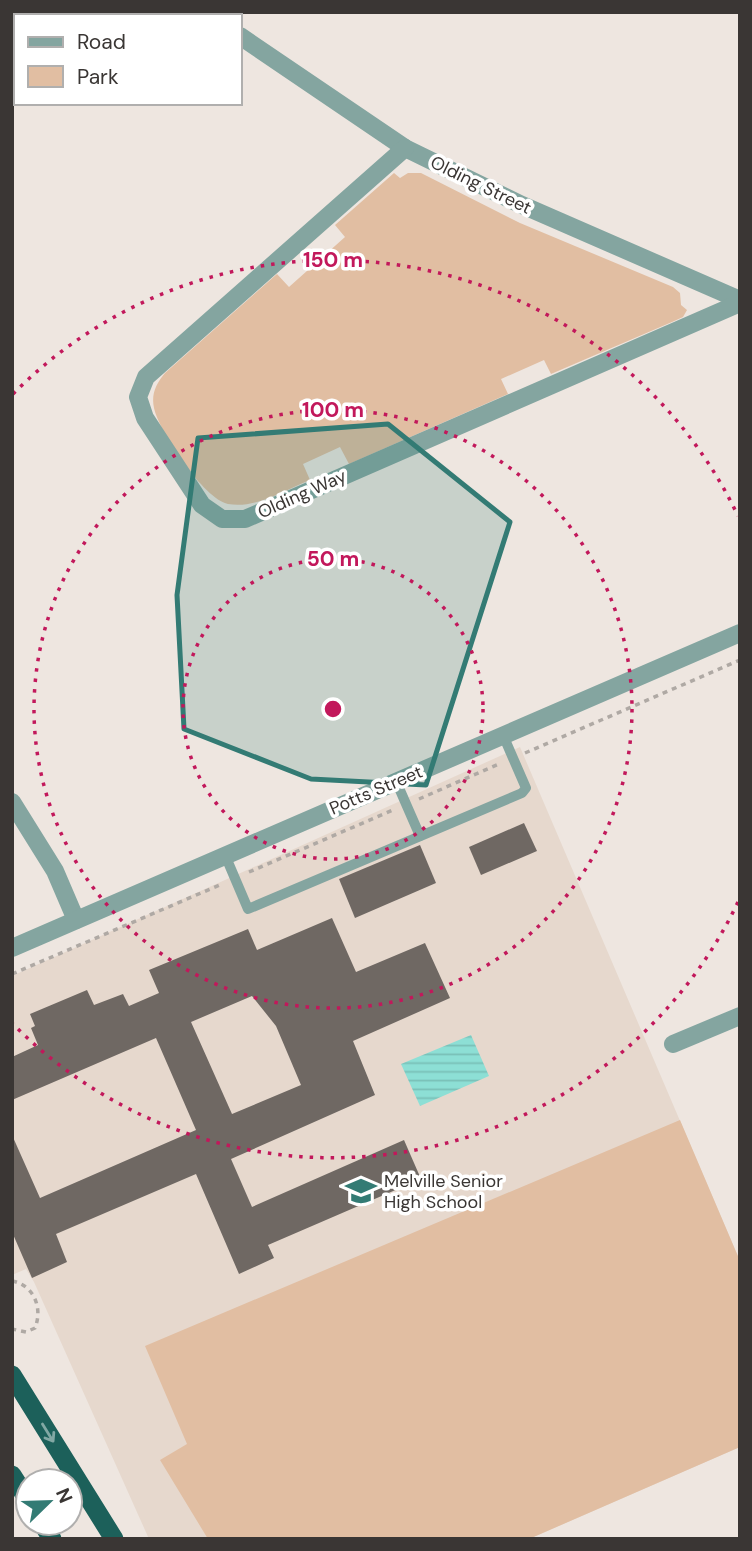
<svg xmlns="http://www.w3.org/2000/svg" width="752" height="1551" viewBox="0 0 752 1551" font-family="'DM Sans',sans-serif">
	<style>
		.built { fill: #e6d8cd }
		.green { fill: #e1bea2 }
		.water { fill: url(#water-rules) }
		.building { fill: #6f6863; fill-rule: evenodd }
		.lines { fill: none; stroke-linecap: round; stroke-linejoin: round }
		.path { stroke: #afa9a4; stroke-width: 3.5; stroke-dasharray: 5 5; stroke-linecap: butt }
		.service { stroke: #84a5a0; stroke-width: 10 }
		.minor { stroke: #84a5a0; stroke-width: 18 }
		.tertiary { stroke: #84a5a0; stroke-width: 18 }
		.trunk { stroke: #1c605a; stroke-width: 19 }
		.oneway { stroke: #82a8a4 }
		.marked { fill: #337b74; fill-opacity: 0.2; stroke: #337b74; stroke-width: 5; stroke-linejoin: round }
		.ring { fill: none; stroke: #c2185b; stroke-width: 3.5; stroke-dasharray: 3.5 7 }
		.labels { text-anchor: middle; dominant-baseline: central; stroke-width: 7; stroke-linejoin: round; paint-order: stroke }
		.street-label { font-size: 18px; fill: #3a3634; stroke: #fff }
		.poi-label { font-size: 18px; fill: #3a3634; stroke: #fff; text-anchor: start }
		.centre { fill: #c2185b; stroke: #fff; stroke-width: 3.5 }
		.ring-label { font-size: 21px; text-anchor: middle; font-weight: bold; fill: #c2185b; stroke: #fff; stroke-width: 7; stroke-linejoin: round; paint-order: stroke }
	</style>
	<defs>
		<pattern id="water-rules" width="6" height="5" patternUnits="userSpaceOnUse" patternTransform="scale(1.75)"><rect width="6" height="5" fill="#8ddfd5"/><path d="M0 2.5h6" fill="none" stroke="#7ac0b7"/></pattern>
	</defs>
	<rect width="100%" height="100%" fill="#eee6e0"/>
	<!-- built -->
	<path class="built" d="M520,747L740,1261V1447L529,1539H149L34,1282L26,1269L12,1275V976Z"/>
	<!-- green -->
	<g class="green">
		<path d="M394,173L400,178L408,173H421L520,223L673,287L680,293L681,305L687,310L683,317L672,322L551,374L544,360L501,379L508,394L349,464L340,447L303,464L310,480C285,490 256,509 228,504C204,499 159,432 154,408C151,394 156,384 165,373L277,274L289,287L345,237L335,225Z"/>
		<path d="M680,1120L740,1261V1447L529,1539H208L160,1460L187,1444L145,1346Z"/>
	</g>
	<!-- water -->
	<path class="water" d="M471,1035L489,1076L420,1106L401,1064Z"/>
	<!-- building -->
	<g class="building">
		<path d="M524,823L537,851L481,875L469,847Z"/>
		<path d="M420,845L436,883L355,918L339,879Z"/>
		<path d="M332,918L356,972L425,943L450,998L353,1041L375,1095L231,1159L252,1207L404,1140L421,1179L268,1245L274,1258L239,1274L196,1174L56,1234L67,1262L32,1278L12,1232V1135L40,1198L196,1130L156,1038L12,1100V1057L38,1045L31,1028L35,1026L30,1014L87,990L94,1005L123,994L129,1006L159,993L149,970L248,929L257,950ZM252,996L276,1026L301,1085L232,1114L191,1022Z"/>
	</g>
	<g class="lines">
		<!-- path -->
		<g class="path">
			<path d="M525,753L740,660"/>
			<path d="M419,799L499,764"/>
			<path d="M249,872L393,810"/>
			<path d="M12,974L222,884"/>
			<path d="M12,1281C34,1285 43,1308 35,1328L26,1332L12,1329"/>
		</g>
		<!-- service -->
		<g class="service">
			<path d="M396,781L420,836"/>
			<path d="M225,855L248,909L522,793L526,788L503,735"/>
		</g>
		<!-- minor -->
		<g class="minor">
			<path d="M205,12L210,16"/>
			<path d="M96,16L100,12"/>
			<path d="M240,36L405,148L522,205L740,300"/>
			<path d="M12,88L16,85"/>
			<path d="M405,148L146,377L138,397L145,418L202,505L222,519H245L740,303"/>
			<path d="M12,802L55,871L76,920"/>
			<path d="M673,1044L740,1016"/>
		</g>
		<!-- tertiary -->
		<path class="tertiary" d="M12,948L740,633"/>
		<!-- trunk -->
		<g class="trunk">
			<path d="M12,1375L114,1539"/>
			<path d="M12,1475L28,1500"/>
			<path d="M42,1523L52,1539"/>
		</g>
	</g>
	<!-- one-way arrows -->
	<defs><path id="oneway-shaft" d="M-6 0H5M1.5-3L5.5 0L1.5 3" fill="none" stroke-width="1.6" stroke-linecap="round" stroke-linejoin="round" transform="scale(1.75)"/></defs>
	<use class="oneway" href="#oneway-shaft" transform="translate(48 1433) rotate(58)"/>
	<!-- marked area -->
	<path class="marked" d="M388,424L510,522L426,785L311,779L184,729L177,595L198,438Z"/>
	<!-- distance rings -->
	<g class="ring">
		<circle cx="333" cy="709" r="150"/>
		<circle cx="333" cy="709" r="299"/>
		<path d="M738 902A449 449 0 0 1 13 1024M13 394A449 449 0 0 1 738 516"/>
	</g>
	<!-- icons -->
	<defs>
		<symbol id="school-bare" viewBox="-9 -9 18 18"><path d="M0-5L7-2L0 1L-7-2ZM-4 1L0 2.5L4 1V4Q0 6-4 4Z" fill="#337b74" stroke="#fff" stroke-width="2.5" paint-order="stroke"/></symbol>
	</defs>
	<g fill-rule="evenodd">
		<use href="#school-bare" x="339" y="1169" width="44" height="44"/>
	</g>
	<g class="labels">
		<!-- street labels -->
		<g class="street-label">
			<text transform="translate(481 185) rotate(26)">Olding Street</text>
			<text transform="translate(302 494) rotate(-24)">Olding Way</text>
			<text transform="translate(376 790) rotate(-23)">Potts Street</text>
		</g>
		<!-- poi labels -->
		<g class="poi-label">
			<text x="384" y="1181">Melville Senior<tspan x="384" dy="21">High School</tspan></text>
		</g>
	</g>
	<circle cx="333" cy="709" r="10" class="centre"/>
	<g class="ring-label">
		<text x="333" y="267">150 m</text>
		<text x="333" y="417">100 m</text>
		<text x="333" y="566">50 m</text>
	</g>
	<!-- border -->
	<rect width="752" height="1551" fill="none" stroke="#3a3634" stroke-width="28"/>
	<!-- legend -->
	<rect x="14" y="14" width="228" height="91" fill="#ffffff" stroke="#b0afae" stroke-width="2"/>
	<rect x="28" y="37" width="35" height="10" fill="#84a5a0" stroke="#b0afae" stroke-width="2"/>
	<text x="77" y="49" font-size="21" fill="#3a3634">Road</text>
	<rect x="28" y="66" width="35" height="21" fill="#e1bea2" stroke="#b0afae" stroke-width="2"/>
	<text x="77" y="84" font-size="21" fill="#3a3634">Park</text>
	<!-- north arrow -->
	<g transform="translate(49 1502) rotate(67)"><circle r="33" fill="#ffffff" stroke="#b0afae" stroke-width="2"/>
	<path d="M0-5L12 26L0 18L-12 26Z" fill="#337b74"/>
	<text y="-10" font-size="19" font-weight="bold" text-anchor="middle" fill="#3a3634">N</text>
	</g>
</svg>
